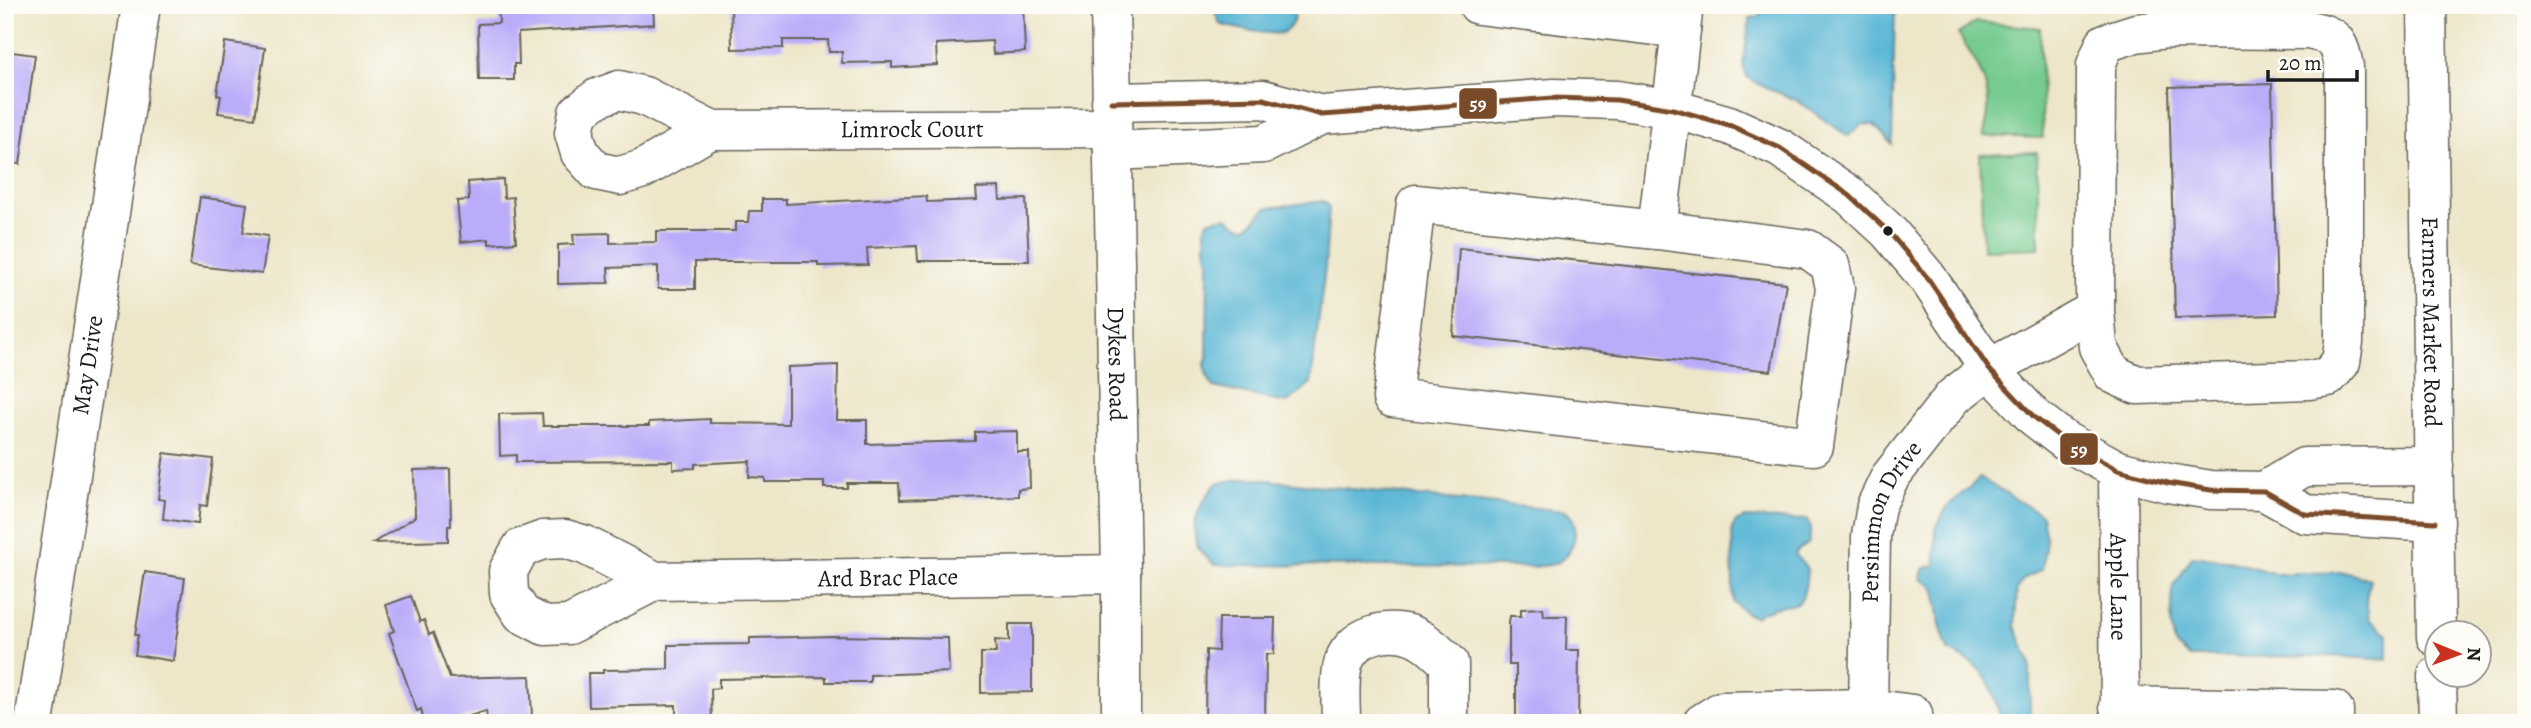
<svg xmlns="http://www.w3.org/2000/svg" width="2531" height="728" viewBox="0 0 2531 728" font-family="Alegreya,serif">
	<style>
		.green { fill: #76cb90; stroke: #497456; stroke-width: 2 }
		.water { fill: #56b5d4; stroke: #396878; stroke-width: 2 }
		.building { fill: #baacf9 }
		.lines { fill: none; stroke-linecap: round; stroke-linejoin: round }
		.minor-casing { stroke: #656359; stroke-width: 41 }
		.minor { stroke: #fff; stroke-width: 38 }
		.bus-1-casing { stroke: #fdfcf7; stroke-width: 10 }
		.bus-1 { stroke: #7a4b2a; stroke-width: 5 }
		.bus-dot { fill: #1c1c1c; stroke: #fdfcf7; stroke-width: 2.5 }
		.labels { text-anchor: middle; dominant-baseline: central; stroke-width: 5; stroke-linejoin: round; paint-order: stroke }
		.street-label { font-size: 24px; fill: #1c1c1c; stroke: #fdfcf7 }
		.line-badge { stroke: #fdfcf7; stroke-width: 2.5 }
		.badge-label { font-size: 19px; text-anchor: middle; font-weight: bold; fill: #fff }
	</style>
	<rect width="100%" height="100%" fill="#fdfcf7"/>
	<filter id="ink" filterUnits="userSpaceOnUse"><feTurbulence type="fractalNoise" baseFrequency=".0143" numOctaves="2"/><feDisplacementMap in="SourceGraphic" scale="14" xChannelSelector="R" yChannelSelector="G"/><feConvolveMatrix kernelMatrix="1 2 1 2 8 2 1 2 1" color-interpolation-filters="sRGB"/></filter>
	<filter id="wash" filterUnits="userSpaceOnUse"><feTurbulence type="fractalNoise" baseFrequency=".00686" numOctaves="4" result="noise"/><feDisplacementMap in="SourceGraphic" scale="28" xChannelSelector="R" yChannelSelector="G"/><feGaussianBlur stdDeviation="1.57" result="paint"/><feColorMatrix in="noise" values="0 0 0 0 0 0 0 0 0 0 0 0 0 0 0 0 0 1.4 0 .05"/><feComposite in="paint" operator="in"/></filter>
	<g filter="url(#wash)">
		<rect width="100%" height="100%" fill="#ede6c9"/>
		<!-- green -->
		<g class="green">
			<path d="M1976,22L2040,28L2043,138L1983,136C1997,94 1981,68 1958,34Z"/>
			<path d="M2037,152L2039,248L1983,250L1980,154Z"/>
		</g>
		<!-- water -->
		<g class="water">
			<path d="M1212,5H1279L1282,8H1291L1295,17C1292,23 1289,31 1281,33C1271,35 1230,28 1220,24Z"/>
			<path d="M1768,5H1895L1892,144L1874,125L1863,124L1848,136L1796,100L1758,84L1747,77L1743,65L1750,18L1758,17Z"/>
			<path d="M1323,201L1329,207L1325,267L1311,383L1287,403L1214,387C1208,379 1202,368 1207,358L1208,260L1205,248V226L1210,220L1227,217C1250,237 1250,223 1266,208Z"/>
			<path d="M1247,478L1565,511C1584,522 1574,556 1556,563C1549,566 1540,566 1533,567L1215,565C1210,560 1202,555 1199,549C1187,523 1201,502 1217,483Z"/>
			<path d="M1980,478L2042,515L2046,539L2042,570L2025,578L2017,588L2015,626L2030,663V720L2026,723H2004C1998,712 1996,702 1992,691C1985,669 1968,659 1948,651L1940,625L1935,587L1921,579L1923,569L1935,565L1936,528L1947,507Z"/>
			<path d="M1746,518L1807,520L1811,527L1809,543L1796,552V556L1807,569C1804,624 1789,593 1755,617L1746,613L1733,602L1732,528L1737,521Z"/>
			<path d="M2192,556L2233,561L2275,574L2344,572L2370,579L2366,599L2369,619L2388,634V660L2334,656L2190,657L2175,645L2171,625L2173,588Z"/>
		</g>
		<g id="blocks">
			<!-- building -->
			<g class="building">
				<path d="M653,5L654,24L518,33L519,64H514V80H479L478,24L499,23L498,6Z"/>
				<path d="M731,5H861V12L974,9V5H1023L1025,52L993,54L992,41L936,44L937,65L892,68V62L842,63V52H829L828,40H783V48L732,49Z"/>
				<path d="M225,42L265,48L255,118L218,113L221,96L217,95Z"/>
				<path d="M5,51L35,55L20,164L5,163Z"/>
				<path d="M2272,84L2277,315L2175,318L2169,87Z"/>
				<path d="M503,179L504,198L513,197L516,242L489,244V239L461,242L457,201L469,200L468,182Z"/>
				<path d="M999,187L1000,200L1026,199L1029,261H918L917,246L867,248L868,265L818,266V262H695V289H658V266L608,268L609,283L558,284V245L574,244L573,234L610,233V243L656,242V231H735V222H748L749,211H762V199H786V204L926,196L927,202L977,200L976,188Z"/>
				<path d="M200,197L247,204L243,232L268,236L262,274L190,265Z"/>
				<path d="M1459,248L1786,283L1771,371L1453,336Z"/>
				<path d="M838,365L837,420H867V444L975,441V432L1017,431V452H1029L1030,488L1018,489V496L900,500L899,483H847V488H824V482H765V478L749,477L750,461L695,464V468L673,469V461L516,462V455L500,456L499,414L542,413L543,426H649V422L710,419V423L788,424V367Z"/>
				<path d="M164,453L213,459L207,506L200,505L198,524L163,519L165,500L158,499Z"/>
				<path d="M450,469L451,526H448V541L373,543L415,517L414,470Z"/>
				<path d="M145,572L185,578L173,661L135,655L138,635H135Z"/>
				<path d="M411,596L420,622L424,620L429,635L433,633L450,678L530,676L532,717L528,718V723H505V719L487,720L486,711L446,723H424L421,709L417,711L389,633L394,631L386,605Z"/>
				<path d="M1543,608L1544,616H1567L1566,650H1579L1578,723H1516V665H1509V622L1510,616H1521V609Z"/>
				<path d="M1219,618H1275L1274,654H1266L1265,723H1205L1206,650L1218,651Z"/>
				<path d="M1009,624H1032V692L981,693V653H996L995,640L1009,641Z"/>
				<path d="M834,636L948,638L949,672L870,675V682H826V677L719,679V688L711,689L712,723H676V705L589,707L588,673H603V670L668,669V645L750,644V638Z"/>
			</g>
		</g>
	</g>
	<g filter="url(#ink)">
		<use href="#blocks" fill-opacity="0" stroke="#656359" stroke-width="2"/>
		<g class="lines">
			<defs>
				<g id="minor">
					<path id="s1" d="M1110,5L1121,574V723"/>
					<path d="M1478,5L1681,29"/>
					<path id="s2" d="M2427,5L2436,637"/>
					<path d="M1111,102L1263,99L1322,115L1554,98L1617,100L1673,109L1729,125L1780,148L1849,195L1888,231L1927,277L1989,369L2034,417L2065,441L2118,470L2168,483L2211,490L2264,491L2305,514L2435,522"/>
					<path id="s3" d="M710,130L643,169L620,176L596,171L580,153L574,133L578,113L597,98L619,90L644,96L710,130L1112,128"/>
					<path d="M1113,151L1264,144L1322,115"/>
					<path d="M1657,230L1416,204L1392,398L1814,446L1835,288L1830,265L1808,249L1657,230L1684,5"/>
					<path id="s4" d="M2118,470L2120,723"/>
					<path d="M2264,491L2304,467L2434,466"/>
					<path id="s5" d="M655,581L569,625L545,626L522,614L509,594L508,571L521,548L543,540L565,539L585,545L655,581L1121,574"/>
					<path d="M2437,676L2438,723"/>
					<path d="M2119,706L2334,710V723"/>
					<path id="s6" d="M1868,708L1871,536L1876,506L1890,477L1953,397L1989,369L2095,310L2096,65L2105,43L2136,33L2168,29L2308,30C2335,35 2339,40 2344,67V342L2341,362L2328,377L2309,380L2137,385L2113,374L2098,347L2095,310"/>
					<path id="s7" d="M34,723L141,5"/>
					<path d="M1341,723C1341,705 1339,686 1342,669C1347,634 1393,623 1420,639C1431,645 1440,655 1449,663V723"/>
					<path d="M1702,723L1721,711L1868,708L1913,714V723"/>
				</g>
			</defs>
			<!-- minor casing -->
			<use href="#minor" class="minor-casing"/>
			<!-- minor -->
			<use href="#minor" class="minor"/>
			<defs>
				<path id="bus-1" d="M1111,102L1263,99L1322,115L1554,98L1617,100L1673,109L1729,125L1780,148L1849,195L1888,231L1927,277L1989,369L2034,417L2065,441L2118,470L2168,483L2211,490L2264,491L2305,514L2435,522"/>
			</defs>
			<!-- bus-1 casing -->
			<use href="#bus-1" class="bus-1-casing"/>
			<!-- bus-1 -->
			<use href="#bus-1" class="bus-1"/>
		</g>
	</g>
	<!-- markers -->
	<circle class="bus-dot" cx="1888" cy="231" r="6"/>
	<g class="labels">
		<!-- street labels -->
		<g class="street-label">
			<text stroke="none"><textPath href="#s3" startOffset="541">Limrock Court</textPath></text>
			<text stroke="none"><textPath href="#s2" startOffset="317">Farmers Market Road</textPath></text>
			<text stroke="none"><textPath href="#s7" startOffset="362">May Drive</textPath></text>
			<text stroke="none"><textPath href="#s1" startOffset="359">Dykes Road</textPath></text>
			<text stroke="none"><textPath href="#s6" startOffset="191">Persimmon Drive</textPath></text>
			<text stroke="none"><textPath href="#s5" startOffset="598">Ard Brac Place</textPath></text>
			<text stroke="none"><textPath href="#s4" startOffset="117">Apple Lane</textPath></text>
		</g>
	</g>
	<g class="line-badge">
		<rect x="1458" y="87" width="40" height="33" rx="7" fill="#7a4b2a"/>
		<rect x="2059" y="432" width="40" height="34" rx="7" fill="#7a4b2a"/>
	</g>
	<g class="badge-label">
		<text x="1478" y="110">59</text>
		<text x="2079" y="456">59</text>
	</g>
	<!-- margin -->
	<rect width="2531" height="728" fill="none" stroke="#fdfcf7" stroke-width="28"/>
	<!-- north arrow -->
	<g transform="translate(2458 654) rotate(91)"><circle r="33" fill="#fdfcf7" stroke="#a3a29f" stroke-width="2"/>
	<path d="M0-5L12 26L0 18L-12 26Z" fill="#c8321e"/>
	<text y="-10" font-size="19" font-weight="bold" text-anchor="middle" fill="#1c1c1c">N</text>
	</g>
	<!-- scale -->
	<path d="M2268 70v10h89v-10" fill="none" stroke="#1c1c1c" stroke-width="3.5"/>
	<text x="2279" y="70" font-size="21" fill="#1c1c1c" stroke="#fdfcf7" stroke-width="5" paint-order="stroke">20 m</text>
</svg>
